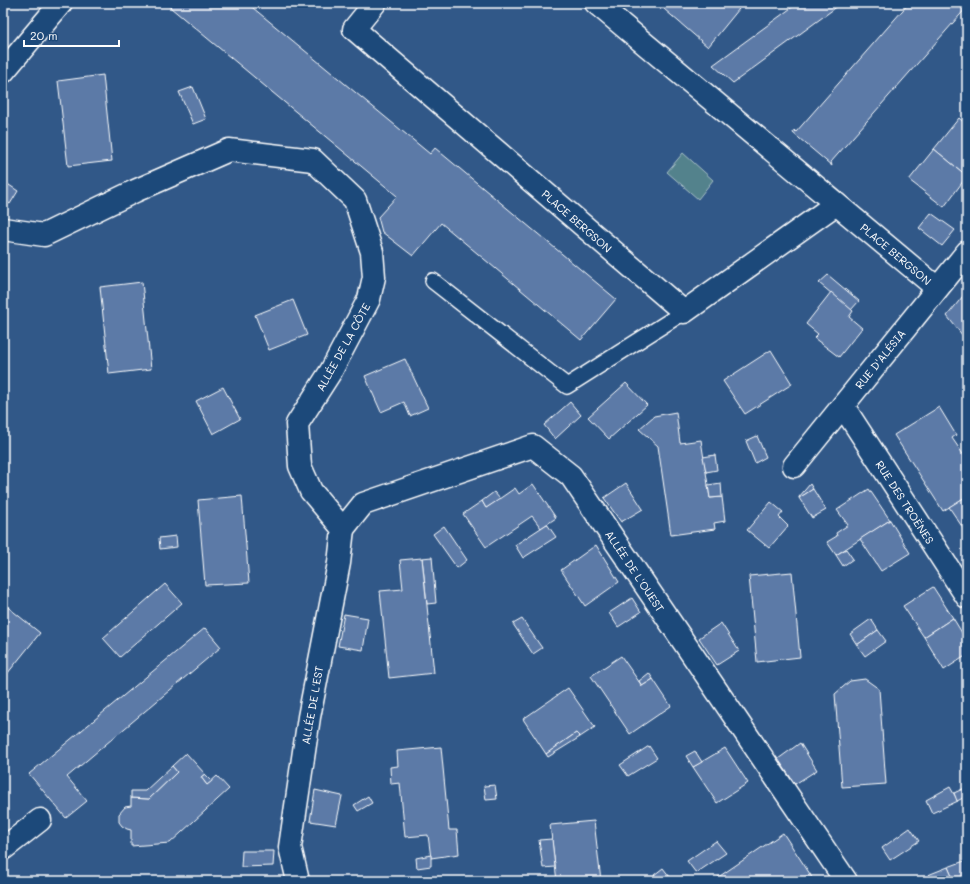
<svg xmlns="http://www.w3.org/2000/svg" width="970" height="884" viewBox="0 0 970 884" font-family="Mali,sans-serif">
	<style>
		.green { fill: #53828c; stroke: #a9c0c6 }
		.building { fill: #5b7aa7; stroke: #fff }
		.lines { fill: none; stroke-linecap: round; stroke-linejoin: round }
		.lane-casing { stroke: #fff; stroke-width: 18 }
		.street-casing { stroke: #fff; stroke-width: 25 }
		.lane { stroke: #1f4a7a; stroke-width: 15 }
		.street { stroke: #1f4a7a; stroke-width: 22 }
		.labels { text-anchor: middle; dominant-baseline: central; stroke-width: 3; stroke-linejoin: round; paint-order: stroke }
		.street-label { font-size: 11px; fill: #fff; stroke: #1f4a7a }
	</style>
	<rect width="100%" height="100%" fill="#315888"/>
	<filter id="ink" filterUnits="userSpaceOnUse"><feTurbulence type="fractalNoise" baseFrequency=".025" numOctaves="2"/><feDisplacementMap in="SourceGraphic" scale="8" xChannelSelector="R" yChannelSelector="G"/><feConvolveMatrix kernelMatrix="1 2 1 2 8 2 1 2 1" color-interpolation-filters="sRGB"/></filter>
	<g filter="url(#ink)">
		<!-- green -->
		<path class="green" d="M683,153L713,180L698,199L667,172Z"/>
		<!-- building -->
		<g class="building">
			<path d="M165,3H247L430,154L435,148L616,299L581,340L441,223L413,256L382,232L378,217L397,196Z"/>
			<path d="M657,3H732L739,9L708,47Z"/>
			<path d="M798,3H842L733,83L713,65Z"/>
			<path d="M909,3H967V7L831,162L832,166L793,133L794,130L796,132Z"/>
			<path d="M103,75L112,161L68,166L58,81Z"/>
			<path d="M193,87L206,119L193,124L179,92Z"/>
			<path d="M959,118L967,125V176L934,149Z"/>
			<path d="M934,149L967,176L944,207L909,180Z"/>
			<path d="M3,181L18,191L10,204L3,200Z"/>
			<path d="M931,213L955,230L942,246L919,228Z"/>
			<path d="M828,275L859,301L851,310L819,283Z"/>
			<path d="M142,282L151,369L109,374L100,287Z"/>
			<path d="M967,291V341L947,316Z"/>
			<path d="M831,292L853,311L849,317L862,328L839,357L814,338L818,334L806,324Z"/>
			<path d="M293,300L307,335L269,350L255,315Z"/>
			<path d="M771,350L792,384L745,414L723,381Z"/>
			<path d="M405,359L428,408L410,416L404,402L381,412L365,376Z"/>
			<path d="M626,383L647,405L609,439L588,417Z"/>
			<path d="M223,387L240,419L213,434L196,401Z"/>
			<path d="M570,402L581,415L555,439L544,425Z"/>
			<path d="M939,407L956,435L952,438L967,460V496L943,511L894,435Z"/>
			<path d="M676,412L680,443L701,440L710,498L722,497L725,521L714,523L715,529L671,535L658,446L639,429L654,416Z"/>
			<path d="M757,436L766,457L755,463L746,441Z"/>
			<path d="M715,455L717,470L706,472L703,457Z"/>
			<path d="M626,483L643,509L621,522L604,498Z"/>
			<path d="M721,483L722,497L710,498L708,485Z"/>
			<path d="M533,484L556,518L541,528L532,516L486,547L463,514L482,501L486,508L515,488L519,494Z"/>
			<path d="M810,484L813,489L799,498V497Z"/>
			<path d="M813,489L826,510L812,518L799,498Z"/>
			<path d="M869,489L890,520L836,555L827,542L837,536L836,533L848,525L837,510Z"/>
			<path d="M494,492L500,499L486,508L482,501Z"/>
			<path d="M242,496L249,583L205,585L198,500Z"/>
			<path d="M967,496V534L949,507Z"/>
			<path d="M771,502L783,512L779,517L788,526L769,548L747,530Z"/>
			<path d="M890,520L910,553L881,571L860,539Z"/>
			<path d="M547,524L556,537L523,558L515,545Z"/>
			<path d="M444,526L467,560L457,568L433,534Z"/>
			<path d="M176,536L177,547L160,549L159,538Z"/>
			<path d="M596,545L619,582L585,606L561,570Z"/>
			<path d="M846,549L853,559L843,566L836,555Z"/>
			<path d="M432,557L436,603L427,604L422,558Z"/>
			<path d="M422,558L434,673L389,678L380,591L403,589L400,560Z"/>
			<path d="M792,572L800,657L757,662L749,576Z"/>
			<path d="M165,584L182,603L120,657L103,638Z"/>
			<path d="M933,587L953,618L924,637L903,606Z"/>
			<path d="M632,598L641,612L618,627L609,613Z"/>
			<path d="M4,604L40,633L3,679V605Z"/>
			<path d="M344,614L368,618L363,650L338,646Z"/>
			<path d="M953,618L967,641V655L944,670L924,637Z"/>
			<path d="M522,619L542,648L533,654L513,624Z"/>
			<path d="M871,619L878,630L857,645L850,634Z"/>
			<path d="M721,623L739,651L717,665L699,638Z"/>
			<path d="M205,628L221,647L67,777L87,801L66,818L29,774Z"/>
			<path d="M878,630L886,641L865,656L857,645Z"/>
			<path d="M621,656L642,686L653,679L671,706L630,734L591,676Z"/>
			<path d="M649,673L653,679L642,686L639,681Z"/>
			<path d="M865,679L879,689L886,784L842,787L835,694L850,681Z"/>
			<path d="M568,688L595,727L580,737L576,733L546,754L523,719Z"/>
			<path d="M576,733L580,737L548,757L546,754Z"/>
			<path d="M800,743L817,770L795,784L778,759Z"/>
			<path d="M649,746L657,758L628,776L620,765Z"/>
			<path d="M441,747L449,830H457L459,854L431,858L428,835L405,837L400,783L391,784L390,767L398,766L397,751Z"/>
			<path d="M725,748L748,783L717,803L693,767Z"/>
			<path d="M695,751L702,762L693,767L686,756Z"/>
			<path d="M186,753L205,774L201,777L207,785L217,776L229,789L170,843L131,846V830L127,829L122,826L119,822V814L125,807L131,806V798L149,799L177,772L172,766Z"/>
			<path d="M172,766L177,772L149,799L131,798V791H145Z"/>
			<path d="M205,774L212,781L207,785L201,777Z"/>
			<path d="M495,785L497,799L486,800L484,786Z"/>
			<path d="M950,787L958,801L932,813L926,800Z"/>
			<path d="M967,787V796L957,801L954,793Z"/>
			<path d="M315,790L342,796L336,825L310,821Z"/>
			<path d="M368,796L372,803L358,811L354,805Z"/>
			<path d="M594,821L601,881H557L550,825Z"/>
			<path d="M910,828L919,841L890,860L882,848Z"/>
			<path d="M783,833L810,874L799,881H719L717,878Z"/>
			<path d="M552,839L555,867L543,868L539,840Z"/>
			<path d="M716,841L726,853L696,873L687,861Z"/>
			<path d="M242,851H274L273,866L241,867Z"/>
			<path d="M431,855V866L417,868L416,858Z"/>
			<path d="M967,860V881H954L948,867Z"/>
			<path d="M948,867L954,881H931L928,875Z"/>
			<path d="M663,868L673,881H658L654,875Z"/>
			<path d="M810,874L813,880L799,881Z"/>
		</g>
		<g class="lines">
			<defs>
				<path id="lane" d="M433,281L567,386L684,312"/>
				<g id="street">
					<path d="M375,3L354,29L684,312L836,204"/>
					<path d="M596,3L937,288"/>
					<path d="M3,72L61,3"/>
					<path d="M3,229L44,235L135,191L229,150L313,160L355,200L372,252L374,277L369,299L331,371L297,424L300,466L311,491L343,529"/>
					<path d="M843,406L967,597"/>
					<path d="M794,466L967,252"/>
					<path d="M343,529L363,504L533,446L571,476L846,881"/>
					<path d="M3,849L40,820"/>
					<path d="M298,881L290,847L309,717L339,563L343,529"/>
				</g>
			</defs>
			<!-- lane casing -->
			<use href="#lane" class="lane-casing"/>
			<!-- street casing -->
			<use href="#street" class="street-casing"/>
			<!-- lane -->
			<use href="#lane" class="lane"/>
			<!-- street -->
			<use href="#street" class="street"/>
		</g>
	</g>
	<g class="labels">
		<!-- street labels -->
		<g class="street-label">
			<text transform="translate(577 221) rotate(41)">PLACE BERGSON</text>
			<text transform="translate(896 254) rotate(40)">PLACE BERGSON</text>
			<text transform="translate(343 347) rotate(-61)">ALLÉE DE LA CÔTE</text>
			<text transform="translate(880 359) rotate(-51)">RUE D'ALÉSIA</text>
			<text transform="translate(905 502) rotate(57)">RUE DES TROËNES</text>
			<text transform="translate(635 571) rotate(56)">ALLÉE DE L'OUEST</text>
			<text transform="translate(312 705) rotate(-80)">ALLÉE DE L'EST</text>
		</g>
	</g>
	<!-- margin -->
	<rect width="970" height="884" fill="none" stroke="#1f4a7a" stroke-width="16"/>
	<rect x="8" y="8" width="954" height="868" fill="none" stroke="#fff" stroke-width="1.5" filter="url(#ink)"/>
	<!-- scale -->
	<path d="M24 40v6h95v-6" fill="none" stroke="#ffffff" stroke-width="2"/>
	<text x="30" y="40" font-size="12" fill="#ffffff" stroke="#1f4a7a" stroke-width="3" paint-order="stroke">20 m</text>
</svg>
